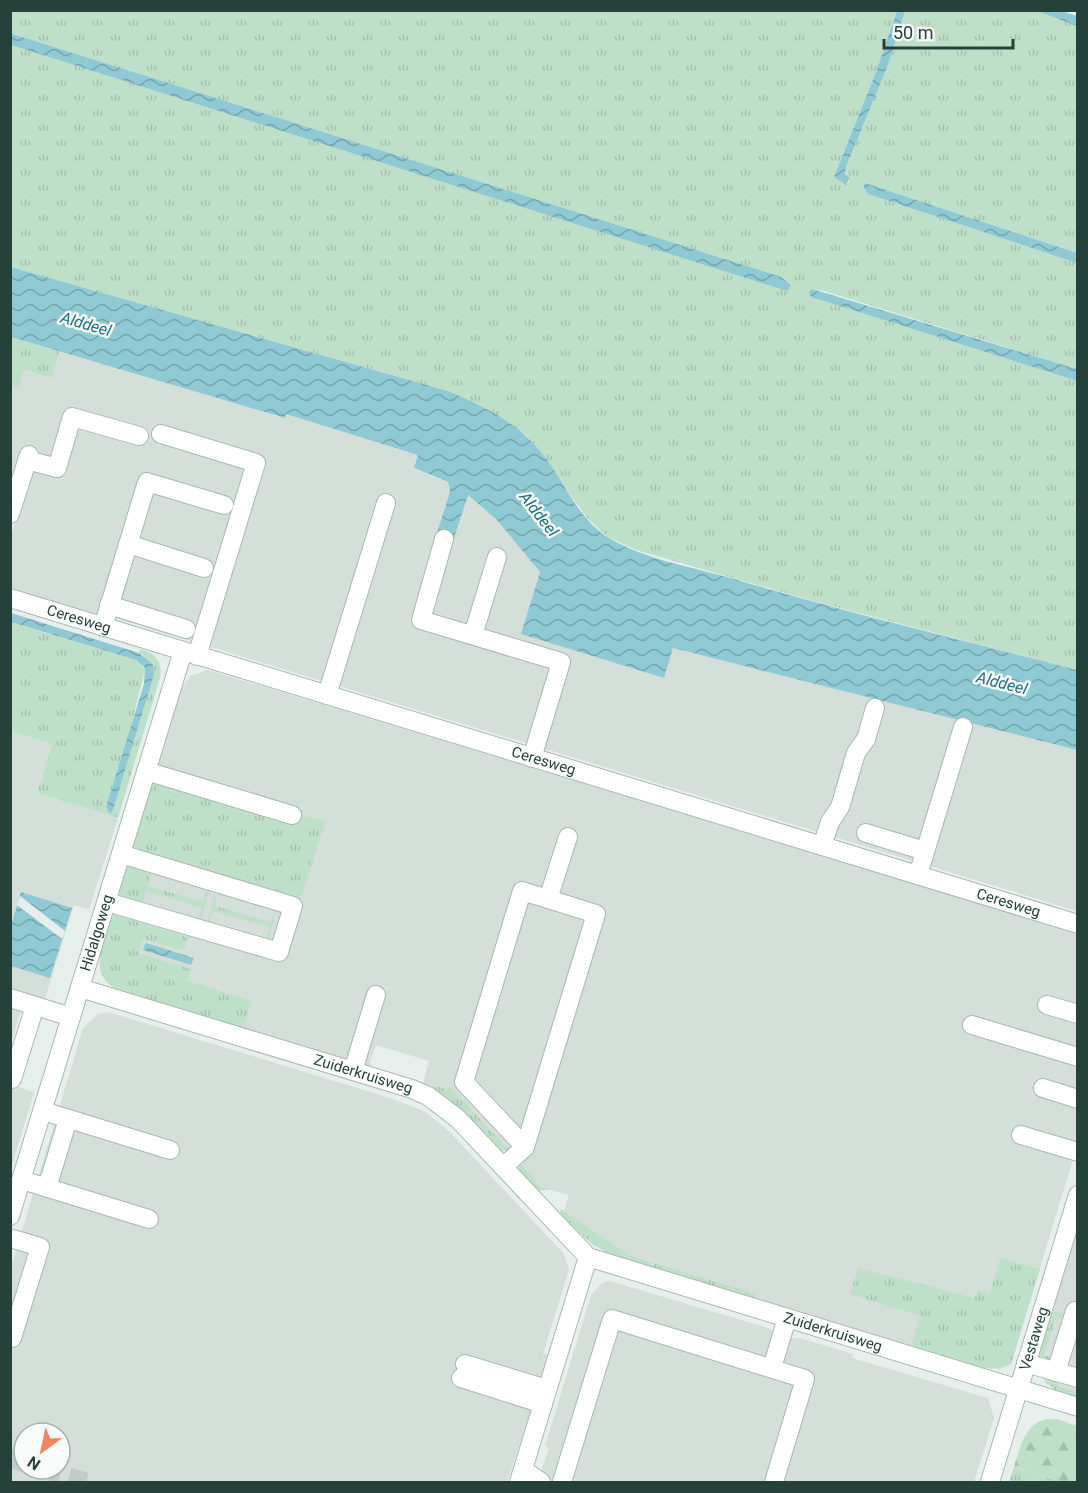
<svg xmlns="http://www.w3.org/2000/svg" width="1088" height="1493" viewBox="0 0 1088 1493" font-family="Roboto,sans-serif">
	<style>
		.built { fill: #d4dfda; fill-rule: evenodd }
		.grass { fill: url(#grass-tufts) }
		.forest { fill: url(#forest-firs) }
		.water { fill: url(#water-waves) }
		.pier { fill: #e6efeb }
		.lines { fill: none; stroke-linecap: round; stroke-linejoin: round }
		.minor-tunnel { stroke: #bfccc8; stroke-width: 18; stroke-dasharray: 18 9; stroke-linecap: butt }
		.minor-casing { stroke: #a8b8b2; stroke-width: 20 }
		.minor { stroke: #fff; stroke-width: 18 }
		.labels { text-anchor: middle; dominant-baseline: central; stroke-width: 5; stroke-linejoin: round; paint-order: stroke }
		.street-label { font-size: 15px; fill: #24423a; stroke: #f7fbf9 }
		.water-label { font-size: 16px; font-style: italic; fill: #1c6f80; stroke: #f7fbf9 }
	</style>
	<defs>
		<pattern id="grass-tufts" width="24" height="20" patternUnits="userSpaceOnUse" patternTransform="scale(1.5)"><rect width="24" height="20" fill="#bfe0c8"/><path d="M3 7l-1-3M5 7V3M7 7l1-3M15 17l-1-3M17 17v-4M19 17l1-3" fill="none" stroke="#a4c1ad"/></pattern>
		<pattern id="forest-firs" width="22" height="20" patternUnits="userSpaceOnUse" patternTransform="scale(1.5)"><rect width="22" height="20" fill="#bfe0c8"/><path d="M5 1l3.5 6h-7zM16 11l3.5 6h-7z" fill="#a4c1ad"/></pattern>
		<pattern id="water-waves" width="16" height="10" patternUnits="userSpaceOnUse" patternTransform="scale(1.5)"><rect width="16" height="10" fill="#8ec9d4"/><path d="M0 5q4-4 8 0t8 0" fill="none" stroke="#74a5ad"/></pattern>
	</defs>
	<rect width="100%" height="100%" fill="#e6efeb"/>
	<!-- built -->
	<g class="built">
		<path d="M11,337L285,418L286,414L302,419L418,455L414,469L447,482L450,492L465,499L468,495L481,505L496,519L540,572L522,634L664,678L673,648L1077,750V911L99,613L98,617L14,591L11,587V536L37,453L11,493Z"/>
		<path d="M208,670L1077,932V1146L1011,1364L1000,1369L981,1368L755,1299L756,1294L631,1256L568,1215L564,1210L569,1195L541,1187L448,1090H435L423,1084L429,1061L376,1045L370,1062L373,1068L118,990L109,984L101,974L100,955L181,689L190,676Z"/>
		<path d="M11,731L52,743L37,793L118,818L89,910L74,905L45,999L26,994L11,1044Z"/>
		<path d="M108,1012L387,1097L424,1111L450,1132L564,1254L569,1270L543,1353L549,1356L507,1482H11V1267L83,1028L98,1014ZM24,1433H60V1469H24Z"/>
		<path d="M11,1085L34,1092L11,1169Z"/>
		<path d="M1077,1227V1397L1046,1384L1037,1364Z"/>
		<path d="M610,1281L765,1327L792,1338H800L853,1354L852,1358L988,1398L994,1418L974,1482H541L547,1475L541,1471L549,1448L545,1446L591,1295L602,1283Z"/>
	</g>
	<!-- grass -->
	<g class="grass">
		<path d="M11,11H897L876,72L834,177L848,184L850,179L845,173L846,167L888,65L905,11H1037L1077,26V253L865,183L863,186L868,194L1077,263V369L824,291L812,289L811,297L1077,381V670L813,601L636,550L608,537L588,519L526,435L448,391L11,267V45L233,115L790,282L11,33Z"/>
		<path d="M10,337L59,352L52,378L24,370L18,388L11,387Z"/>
		<path d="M10,622L136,660L145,669L110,813L113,810L154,675L142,654L139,653L140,649C155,653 163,661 160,678L118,818L37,793L52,744L11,731Z"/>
		<path d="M154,781L326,821L301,898L137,849L134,844Z"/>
		<path d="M129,867L151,874L148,886L203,902L207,890L209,891L201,920L199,919L202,908L146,891L143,903L121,896C118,889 123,872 129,867Z"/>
		<path d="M216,893L215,906L270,922L276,910L269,939L266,940L269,927L213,911L209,923L207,921Z"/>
		<path d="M115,915L188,937L184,951L143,939L138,953L191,969L188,981L252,1001L243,1028L118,990C87,975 103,943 111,918Z"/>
		<path d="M436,1086L448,1090L449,1086L509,1150L500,1151L462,1110L435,1090Z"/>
		<path d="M521,1164L541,1187L554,1189L538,1191L518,1169Z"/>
		<path d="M561,1209L631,1256L757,1294L755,1299L608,1253L592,1244L559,1214Z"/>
		<path d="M1000,1258L1040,1269L1011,1364C988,1378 936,1354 911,1346L920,1316L850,1294L858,1268L975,1298L978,1291L990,1293Z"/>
		<path d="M1055,1311L1065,1314L1066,1320L1056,1317L1044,1355L1054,1358L1052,1363L1039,1360L1038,1357L1051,1315Z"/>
		<path d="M1042,1377H1054L1059,1386L1077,1392V1397L1055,1390Z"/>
		<path d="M1014,1467L1062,1482H1009Z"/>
	</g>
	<!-- forest -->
	<path class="forest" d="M1056,1419L1077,1426V1482H1062L1014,1467C1021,1444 1026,1417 1056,1419Z"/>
	<!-- water -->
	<g class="water">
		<path d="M897,11H905L888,65L846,167L845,174L850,178L846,185L834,177L876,72Z"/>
		<path d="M1037,11H1062L1077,16V26Z"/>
		<path d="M10,33L781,277L791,285L787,291L11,45Z"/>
		<path d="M865,183L1077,253V263L868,194L863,186Z"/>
		<path d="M11,267L448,391C485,407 519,423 544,456C565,483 579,520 609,538C646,560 693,567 734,579C848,613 963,640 1077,670V750L673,648L664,678L521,634L540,572L496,519L468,495L453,541L436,536L450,492L448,482L414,468L418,455L302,419L286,414L285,418L11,337Z"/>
		<path d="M812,289L1077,369V381L811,297L809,292Z"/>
		<path d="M11,613L139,653L153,665L154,675L113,810L110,814L106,807L144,684L145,668L136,660L11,622Z"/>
		<path d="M21,892L72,908L50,978L11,966V926Z"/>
		<path d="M146,943L194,958L191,965L143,950Z"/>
	</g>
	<!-- pier -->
	<path class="pier" d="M20,896L65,931L62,939L17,905Z"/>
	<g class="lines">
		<!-- minor-tunnel -->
		<g class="minor-tunnel">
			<path d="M10,1459L24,1463"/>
			<path d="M43,1469L87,1482"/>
		</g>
		<defs>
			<g id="minor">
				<path d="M161,434L256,463L197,656"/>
				<path d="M27,460L57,468L72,417L139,436"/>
				<path d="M10,514L29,455"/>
				<path d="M444,539L421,620L561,662L532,758"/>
				<path d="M128,544L204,568"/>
				<path id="s1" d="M10,598L1078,924"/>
				<path d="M109,605L186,629"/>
				<path d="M103,627L147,482L224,505"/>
				<path d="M473,635L497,557"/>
				<path d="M327,695L386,503"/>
				<path d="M146,771L292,815"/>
				<path d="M866,833L925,851"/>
				<path d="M822,846L830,822L840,807L856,753L866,739L875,708"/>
				<path d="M918,875L963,727"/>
				<path d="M107,902L279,952L293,906L121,854"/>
				<path id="s2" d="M80,988L412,1089L428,1096L458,1119L588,1257L1078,1407"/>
				<path d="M10,998L71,1017"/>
				<path d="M1047,1005L1078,1014"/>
				<path d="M972,1025L1078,1057"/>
				<path d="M353,1071L376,995"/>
				<path d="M12,1079L35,1006"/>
				<path d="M1043,1088L1078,1099"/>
				<path d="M43,1111L170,1150"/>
				<path d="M1021,1135L1078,1152"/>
				<path d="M525,1147L464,1082L522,891L548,899L568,837"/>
				<path d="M503,1167L525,1147L596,914L548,899"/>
				<path d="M22,1180L149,1219"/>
				<path d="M47,1188L68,1119"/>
				<path id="s3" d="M10,1216L183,651"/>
				<path d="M10,1238L40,1247L12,1338"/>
				<path d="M1026,1363L1078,1378"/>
				<path d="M465,1364L547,1389"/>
				<path d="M772,1368L787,1318"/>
				<path d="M1056,1372L1075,1311"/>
				<path d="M461,1378L543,1404"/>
				<path d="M523,1469L541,1482"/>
				<path d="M519,1482L588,1257"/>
				<path d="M562,1482L612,1319L805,1379L774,1482"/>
				<path id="s4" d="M990,1482L1078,1195"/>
			</g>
		</defs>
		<!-- minor casing -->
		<use href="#minor" class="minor-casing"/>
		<!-- minor -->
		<use href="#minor" class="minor"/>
	</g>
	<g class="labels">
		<!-- street labels -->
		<g class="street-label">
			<text stroke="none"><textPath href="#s1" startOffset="72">Ceresweg</textPath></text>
			<text stroke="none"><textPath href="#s1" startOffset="558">Ceresweg</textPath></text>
			<text stroke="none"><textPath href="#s1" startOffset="1044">Ceresweg</textPath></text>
			<text stroke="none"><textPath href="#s3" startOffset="296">Hidalgoweg</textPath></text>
			<text stroke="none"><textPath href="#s2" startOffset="296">Zuiderkruisweg</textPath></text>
			<text stroke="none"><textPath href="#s2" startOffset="848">Zuiderkruisweg</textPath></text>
			<text stroke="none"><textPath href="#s4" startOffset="150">Vestaweg</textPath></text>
		</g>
		<!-- water labels -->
		<g class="water-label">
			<text transform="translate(86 324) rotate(16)">Alddeel</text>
			<text transform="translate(539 514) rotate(52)">Alddeel</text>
			<text transform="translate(1002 683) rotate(14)">Alddeel</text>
		</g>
	</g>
	<!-- border -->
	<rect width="1088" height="1493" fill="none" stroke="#24423a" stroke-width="24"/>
	<!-- north arrow -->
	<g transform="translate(42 1451) rotate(213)"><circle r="28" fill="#f7fbf9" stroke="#a3b1ad" stroke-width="1.5"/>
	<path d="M0-4.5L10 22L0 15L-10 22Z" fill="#f4845f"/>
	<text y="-9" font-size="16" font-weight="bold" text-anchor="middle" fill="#24423a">N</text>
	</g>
	<!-- scale -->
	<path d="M884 39v9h129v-9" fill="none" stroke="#24423a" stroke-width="3"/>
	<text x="893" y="39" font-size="18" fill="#24423a" stroke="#f7fbf9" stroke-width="4.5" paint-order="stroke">50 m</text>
</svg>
